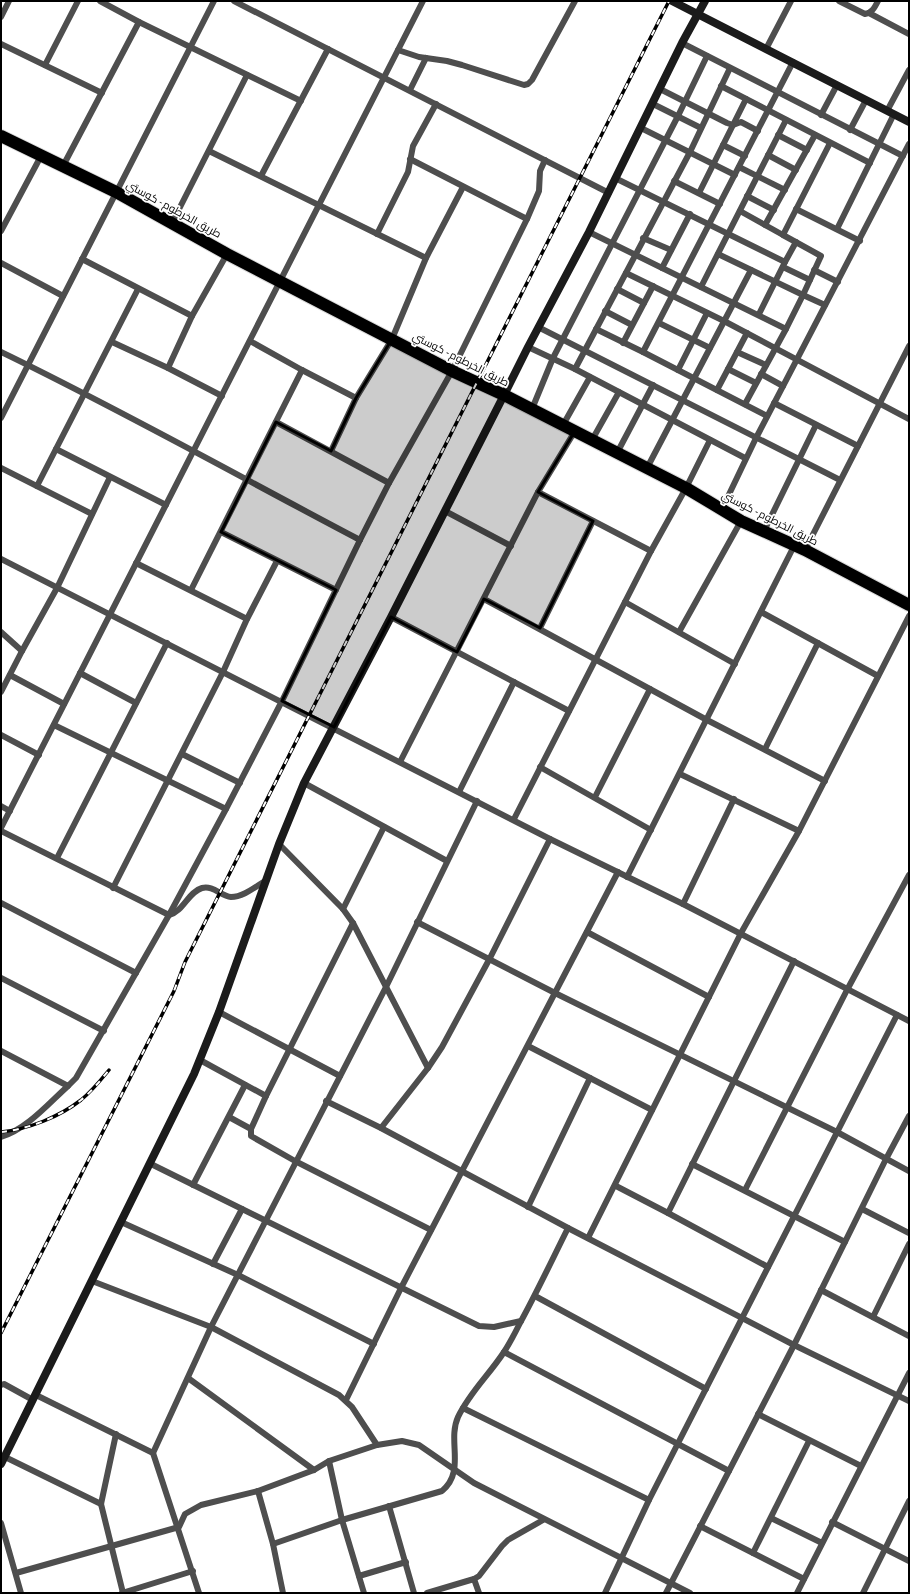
<svg xmlns="http://www.w3.org/2000/svg" width="910" height="1594" viewBox="0 0 910 1594" font-family="'PT Sans Narrow',Cairo,sans-serif">
	<style>
		.lines { fill: none; stroke-linecap: round; stroke-linejoin: round }
		.highway-casing { stroke: #dbdbdb; stroke-width: 14 }
		.street { stroke: #4e4e4e; stroke-width: 6 }
		.secondary { stroke: #1b1b1b; stroke-width: 8 }
		.highway { stroke: #000; stroke-width: 12 }
		.rail-casing { stroke: #000; stroke-width: 3.5 }
		.rail { stroke: #fff; stroke-width: 2; stroke-dasharray: 6; stroke-linecap: butt }
		.marked { fill: #000; fill-opacity: 0.2; stroke: #000; stroke-width: 3; stroke-linejoin: round }
		.labels { text-anchor: middle; dominant-baseline: central; stroke-width: 3.5; stroke-linejoin: round; paint-order: stroke }
		.street-label { font-size: 11px; fill: #000; stroke: #fff }
	</style>
	<rect width="100%" height="100%" fill="#fff"/>
	<g class="lines">
		<defs>
			<path id="highway" d="M1,136L116,192L227,254L452,371L504,395L686,488L741,521L805,550L909,605"/>
		</defs>
		<!-- highway casing -->
		<use href="#highway" class="highway-casing"/>
		<!-- street -->
		<g class="street">
			<path d="M100,1L139,22L301,101"/>
			<path d="M234,1L609,193"/>
			<path d="M839,1L865,14C872,13 875,7 878,1"/>
			<path d="M869,13L909,34"/>
			<path d="M1,17L9,1"/>
			<path d="M682,43L903,156"/>
			<path d="M1,44L102,93"/>
			<path d="M766,49L791,1"/>
			<path d="M398,50L419,57L447,61L462,65L524,85L528,84L532,80L575,1"/>
			<path d="M45,65L78,1"/>
			<path d="M721,86L870,163"/>
			<path d="M660,89L727,123L733,125L741,122L758,131"/>
			<path d="M410,90L426,58"/>
			<path d="M653,104L701,128"/>
			<path d="M887,111L909,70"/>
			<path d="M821,115L837,85"/>
			<path d="M641,128L735,175"/>
			<path d="M850,130L866,100"/>
			<path d="M778,135L807,150"/>
			<path d="M723,145L745,156"/>
			<path d="M209,151L426,258"/>
			<path d="M768,155L796,170"/>
			<path d="M410,159L527,219"/>
			<path d="M63,166L139,22"/>
			<path d="M739,167L785,190"/>
			<path d="M261,176L328,49"/>
			<path d="M615,178L785,262L759,314"/>
			<path d="M674,181L720,204"/>
			<path d="M699,193L746,99"/>
			<path d="M747,196L774,210"/>
			<path d="M796,209L860,241"/>
			<path d="M740,211L765,225L815,135"/>
			<path d="M172,223L247,75"/>
			<path d="M765,225L783,235L830,143"/>
			<path d="M837,229L894,114"/>
			<path d="M1,231L41,156"/>
			<path d="M589,232L786,329L745,404"/>
			<path d="M377,234L408,172L413,146L436,104"/>
			<path d="M643,238L671,250"/>
			<path d="M718,254L803,295L821,256L783,235"/>
			<path d="M82,259L192,316"/>
			<path d="M785,262L796,242"/>
			<path d="M1,263L63,296"/>
			<path d="M783,267L810,280"/>
			<path d="M662,268L690,214"/>
			<path d="M814,270L838,282"/>
			<path d="M626,273L724,321L909,419"/>
			<path d="M701,287L786,120"/>
			<path d="M617,289L644,303"/>
			<path d="M605,311L632,325"/>
			<path d="M659,323L710,348"/>
			<path d="M538,327L840,480"/>
			<path d="M596,329L643,352L767,416"/>
			<path d="M786,329L803,295L825,305"/>
			<path d="M250,341L302,370L356,398"/>
			<path d="M112,342L168,368L222,396"/>
			<path d="M623,343L653,286"/>
			<path d="M528,347L575,369L745,458"/>
			<path d="M1,352C123,411 240,477 360,540"/>
			<path d="M643,352L793,62"/>
			<path d="M737,352L766,365"/>
			<path d="M168,368L192,316L227,254"/>
			<path d="M575,369L690,152L730,68"/>
			<path d="M728,369L756,383"/>
			<path d="M678,370L707,313"/>
			<path d="M761,374L783,386"/>
			<path d="M717,390L747,333"/>
			<path d="M774,403L858,446"/>
			<path d="M532,409L553,358L678,116L707,56"/>
			<path d="M1,418L214,1"/>
			<path d="M276,422L389,483"/>
			<path d="M563,425L590,377"/>
			<path d="M592,440L619,392"/>
			<path d="M56,449L166,505"/>
			<path d="M331,451L356,398L392,339L426,258L463,187"/>
			<path d="M617,453L653,385"/>
			<path d="M1,468L92,514"/>
			<path d="M647,468L751,270"/>
			<path d="M37,486L138,289"/>
			<path d="M538,492L651,551"/>
			<path d="M722,509L756,438L909,144"/>
			<path d="M445,511L511,546"/>
			<path d="M764,531L816,425"/>
			<path d="M221,532L336,590"/>
			<path d="M805,550L909,346"/>
			<path d="M1,559L550,839L683,904L909,1021"/>
			<path d="M136,563L247,619"/>
			<path d="M191,590L302,370"/>
			<path d="M484,599L707,720L825,781"/>
			<path d="M625,602L735,664"/>
			<path d="M761,612L878,676"/>
			<path d="M391,617L569,711"/>
			<path d="M540,628L593,521"/>
			<path d="M1,632L22,651"/>
			<path d="M679,632L741,521"/>
			<path d="M80,673L136,703"/>
			<path d="M10,675L64,704"/>
			<path d="M1,692L22,651L57,588L110,477"/>
			<path d="M54,725L226,809"/>
			<path d="M1,735L39,755"/>
			<path d="M765,749L818,643"/>
			<path d="M182,754L240,783"/>
			<path d="M400,762L538,492L575,431"/>
			<path d="M540,767L651,830"/>
			<path d="M680,774L799,831"/>
			<path d="M304,783L447,861"/>
			<path d="M459,792L514,682"/>
			<path d="M595,797L650,689"/>
			<path d="M1,806L10,811"/>
			<path d="M514,819L651,551L686,488L710,440"/>
			<path d="M1,828L423,1"/>
			<path d="M1,831L169,915C184,911 188,892 202,888C213,885 221,896 231,897C243,897 255,887 265,881"/>
			<path d="M279,844L343,909L353,923L428,1068"/>
			<path d="M57,858L167,643"/>
			<path d="M627,877L794,546"/>
			<path d="M113,888L223,672L247,619L277,561"/>
			<path d="M1,903L136,973"/>
			<path d="M683,904L734,799"/>
			<path d="M343,909L384,827"/>
			<path d="M417,922L555,993L837,1132L909,1171"/>
			<path d="M353,923L266,1096L251,1129V1136L295,1161L431,1230"/>
			<path d="M587,932L709,997"/>
			<path d="M1,978L104,1031"/>
			<path d="M219,1012L340,1076"/>
			<path d="M528,1046L652,1110"/>
			<path d="M1,1051L68,1086L76,1078L169,915L226,809L282,701L360,540L389,483L452,371L527,219L539,191L540,171L545,160"/>
			<path d="M200,1060L266,1096"/>
			<path d="M326,1101L381,1128L568,1228L794,1345L909,1401"/>
			<path d="M229,1117L251,1129"/>
			<path d="M381,1128L428,1068L442,1047L490,958L550,839"/>
			<path d="M1,1137C27,1129 48,1104 68,1086"/>
			<path d="M151,1164L479,1326L494,1327L521,1321"/>
			<path d="M692,1164L845,1242"/>
			<path d="M193,1185L245,1085"/>
			<path d="M616,1186L668,1213L768,1267"/>
			<path d="M745,1190L847,990L909,875"/>
			<path d="M528,1207L590,1078"/>
			<path d="M862,1209L909,1233"/>
			<path d="M668,1213L794,961"/>
			<path d="M121,1222L238,1275L374,1344"/>
			<path d="M588,1238L741,933L799,831L909,616"/>
			<path d="M213,1264L242,1209"/>
			<path d="M92,1281L211,1327L339,1395L352,1407L377,1445L402,1441L419,1445L474,1483L690,1593"/>
			<path d="M821,1290L909,1336"/>
			<path d="M535,1296L706,1389"/>
			<path d="M873,1317L909,1244"/>
			<path d="M504,1352L729,1471"/>
			<path d="M188,1378L314,1470"/>
			<path d="M1,1385L4,1384L33,1400"/>
			<path d="M36,1395L153,1453L199,1593"/>
			<path d="M346,1400L401,1288L618,872"/>
			<path d="M463,1408L649,1500"/>
			<path d="M758,1414L861,1466"/>
			<path d="M116,1434L101,1504L123,1593"/>
			<path d="M153,1453L211,1327L386,987L477,801"/>
			<path d="M5,1457L101,1504"/>
			<path d="M329,1461L342,1520L364,1593"/>
			<path d="M258,1491L273,1544L283,1593"/>
			<path d="M389,1506L414,1593"/>
			<path d="M771,1518L822,1543"/>
			<path d="M832,1522L909,1561"/>
			<path d="M1,1523L21,1593"/>
			<path d="M700,1526L804,1579"/>
			<path d="M273,1544L342,1520L442,1491C466,1471 447,1441 458,1417C470,1392 489,1375 504,1352C510,1343 515,1333 520,1323C537,1292 552,1260 568,1228"/>
			<path d="M753,1553L809,1441"/>
			<path d="M16,1573L179,1527L185,1514L201,1505L258,1491L314,1470L329,1461L377,1445"/>
			<path d="M359,1576L406,1562"/>
			<path d="M474,1579L479,1593"/>
			<path d="M122,1593L193,1571"/>
			<path d="M427,1593L474,1579L479,1576L502,1546L508,1540L543,1520"/>
			<path d="M605,1593L649,1500L897,1015"/>
			<path d="M666,1593L794,1345L886,1159L909,1116"/>
			<path d="M797,1593L909,1373"/>
			<path d="M863,1593L909,1501"/>
		</g>
		<!-- secondary -->
		<g class="secondary">
			<path d="M672,1L909,122"/>
			<path d="M1,1464L194,1074L219,1012L279,844L304,783L391,617L504,395L528,347L589,232L682,43L705,1"/>
		</g>
		<!-- highway -->
		<use href="#highway" class="highway"/>
		<defs>
			<g id="rail">
				<path d="M1,1132C29,1129 59,1117 81,1100C92,1091 100,1081 109,1070"/>
				<path d="M1,1333L174,991L185,962L669,1"/>
			</g>
		</defs>
		<!-- rail casing -->
		<use href="#rail" class="rail-casing"/>
		<!-- rail -->
		<use href="#rail" class="rail"/>
	</g>
	<!-- marked area -->
	<path class="marked" d="M392,339L575,431L538,492L593,521L540,628L484,599L457,652L391,617L334,727L282,701L336,590L221,532L276,422L331,451L356,398Z"/>
	<g class="labels">
		<!-- street labels -->
		<g class="street-label">
			<text transform="translate(174 209) rotate(29)">طريق الخرطوم - كوستي</text>
			<text transform="translate(461 359) rotate(27)">طريق الخرطوم - كوستي</text>
			<text transform="translate(770 518) rotate(27)">طريق الخرطوم - كوستي</text>
		</g>
	</g>
	<!-- border -->
	<rect width="910" height="1594" fill="none" stroke="#000000" stroke-width="4"/>
</svg>
